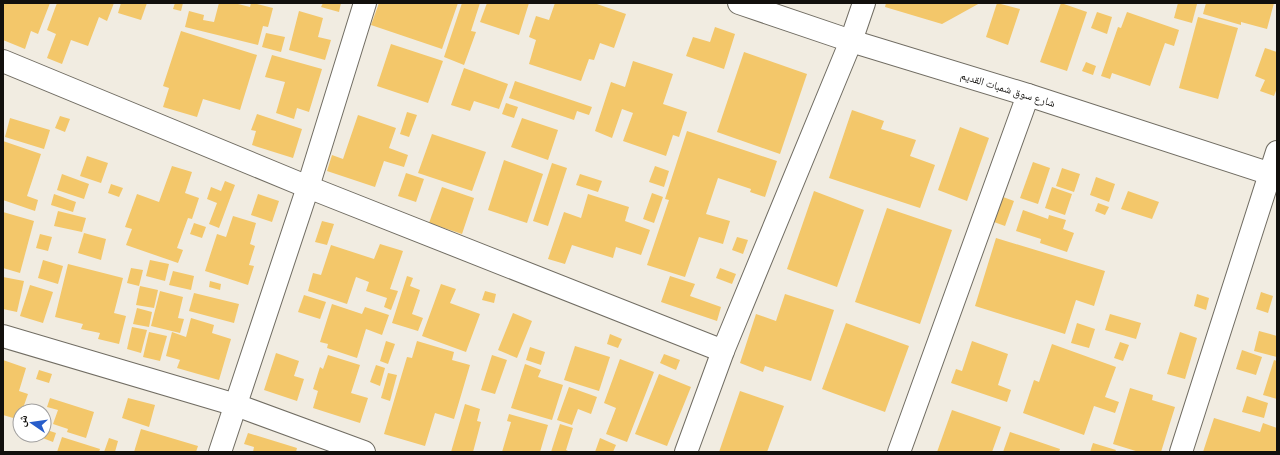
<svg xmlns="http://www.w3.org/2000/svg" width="1280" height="455" viewBox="0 0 1280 455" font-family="Ubuntu,'Noto Naskh Arabic',sans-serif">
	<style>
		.building { fill: #f3c76a }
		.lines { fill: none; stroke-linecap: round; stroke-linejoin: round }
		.street-casing { stroke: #716d63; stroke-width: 24 }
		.street { stroke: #fff; stroke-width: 22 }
		.labels { text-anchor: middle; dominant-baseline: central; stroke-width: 4; stroke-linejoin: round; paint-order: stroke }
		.street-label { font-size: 11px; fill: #12100d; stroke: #fff }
	</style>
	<rect width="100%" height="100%" fill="#f1ece1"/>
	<!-- building -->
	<g class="building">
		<path d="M3,3H50L38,34L31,31L25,49L3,40L4,25L3,24Z"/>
		<path d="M57,3H114L107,21L99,17L88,46L71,40L62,64L47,58L56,34L47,30Z"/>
		<path d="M121,3H147L141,20L118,13Z"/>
		<path d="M175,3H183L181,11L173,9Z"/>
		<path d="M219,3H234L250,7L251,3H253L273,8L268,27L263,26L258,45L185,27L189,11L204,15L203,20L214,22Z"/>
		<path d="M323,3H341L339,12L321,7Z"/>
		<path d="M379,3H458L442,49L371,25Z"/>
		<path d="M462,3H480L471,31L476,32L464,65L444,57Z"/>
		<path d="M487,3H529L519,35L480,22Z"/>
		<path d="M555,3H594L626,14L614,48L600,43L594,60L589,59L581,81L529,64L536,40L529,37L536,16L549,20Z"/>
		<path d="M886,3H980L942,24L885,7Z"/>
		<path d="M997,3L1020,9L1008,45L986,37Z"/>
		<path d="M1061,3L1087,12L1067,71L1040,62Z"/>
		<path d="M1178,3L1197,4L1192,23L1174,18Z"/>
		<path d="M1206,3H1274L1267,29L1241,22V25L1203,14Z"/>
		<path d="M299,11L323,18L318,37L331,40L325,60L289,50Z"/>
		<path d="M1097,12L1112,17L1107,34L1091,28Z"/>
		<path d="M1127,12L1179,30L1174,46L1165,43L1150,86L1112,73L1110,79L1101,76L1118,27L1121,28Z"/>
		<path d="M1198,17L1238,28L1218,99L1179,88Z"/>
		<path d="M715,27L735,34L724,69L686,56L693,37L710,42Z"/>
		<path d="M181,31L257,55L240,110L203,99L197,117L163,107L169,88L163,86Z"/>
		<path d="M266,33L285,37L281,52L262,47Z"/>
		<path d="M391,44L443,61L428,103L377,86Z"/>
		<path d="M1265,48L1277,52V88L1274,96L1260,91L1265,80L1255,76Z"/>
		<path d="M744,52L807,74L780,154L717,132Z"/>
		<path d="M272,55L322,69L309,112L297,108L294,119L276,113L285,82L265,77Z"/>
		<path d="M633,61L673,74L663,104L687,112L679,137L673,135L666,156L623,141L633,113L622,109L612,138L595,131L611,82L625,87Z"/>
		<path d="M1086,62L1096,66L1093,75L1082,71Z"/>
		<path d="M464,68L508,84L499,109L474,101L470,111L451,105Z"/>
		<path d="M515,81L592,107L589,115L577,111L574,120L509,98Z"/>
		<path d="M506,103L518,107L514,118L502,114Z"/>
		<path d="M852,110L884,121L881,129L916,140L910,156L935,165L920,208L829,178Z"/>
		<path d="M407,112L417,115L409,137L400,134Z"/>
		<path d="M257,114L302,129L293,158L252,145L256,131L251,130Z"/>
		<path d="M358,115L396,128L389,148L408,155L404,167L384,161L375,187L327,171L332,155L343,159Z"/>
		<path d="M60,116L70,119L65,132L55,128Z"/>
		<path d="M10,118L50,130L44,149L5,137Z"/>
		<path d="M522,118L558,130L548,160L511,147Z"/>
		<path d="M960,127L989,138L967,201L938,190Z"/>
		<path d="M687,131L777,161L765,197L750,192L751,189L718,178L706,214L730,221L723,244L699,237L685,277L647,265L669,200L665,199Z"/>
		<path d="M432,134L486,152L472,191L418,173Z"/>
		<path d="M3,141L41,154L27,196L38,200L35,211L3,200Z"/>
		<path d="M87,156L108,163L101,183L80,176Z"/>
		<path d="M504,160L543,174L527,223L488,210Z"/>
		<path d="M1033,162L1050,168L1038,204L1020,198Z"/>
		<path d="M552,163L567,168L548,226L533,221Z"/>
		<path d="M172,166L192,172L185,193L199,198L192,219L188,218L177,248L183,250L178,263L126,245L132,229L125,227L137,194L159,202Z"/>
		<path d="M655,166L669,171L664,187L649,182Z"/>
		<path d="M1062,168L1080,174L1074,192L1056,186Z"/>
		<path d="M406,173L424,179L416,202L398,196Z"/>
		<path d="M62,174L89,184L84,199L57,190Z"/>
		<path d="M580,174L602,181L598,192L576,185Z"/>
		<path d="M1096,177L1115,184L1109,202L1090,195Z"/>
		<path d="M225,181L235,185L219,228L209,224L217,203L207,199L211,187L221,191Z"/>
		<path d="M111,184L123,188L119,197L108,193Z"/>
		<path d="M442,187L474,198L462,234L429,223Z"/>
		<path d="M1052,187L1072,194L1065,215L1045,208Z"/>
		<path d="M814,191L864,210L837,287L787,269Z"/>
		<path d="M1128,191L1159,202L1152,219L1121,209Z"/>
		<path d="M652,193L663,197L654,223L643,219Z"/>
		<path d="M54,194L76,202L73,212L51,205Z"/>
		<path d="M258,194L279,201L272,222L251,215Z"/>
		<path d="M588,194L629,207L625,221L650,230L641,255L616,247L613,258L572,245L565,264L548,259L564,212L581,218Z"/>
		<path d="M1003,197L1014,201L1005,226L994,222Z"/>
		<path d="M1098,203L1109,207L1105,215L1095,211Z"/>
		<path d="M887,208L952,230L920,324L855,302Z"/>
		<path d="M1023,210L1048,219L1049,215L1066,220L1063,229L1074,233L1067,252L1040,243L1041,239L1016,231Z"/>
		<path d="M58,211L86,218L82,232L54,226Z"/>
		<path d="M3,212L34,221L20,273L3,268Z"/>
		<path d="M233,216L256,223L250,244L255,246L249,265L254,266L248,285L205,271L217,234L226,237Z"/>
		<path d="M322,221L334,224L327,245L315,242Z"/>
		<path d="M194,223L206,227L202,238L190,234Z"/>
		<path d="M84,233L106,239L101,260L78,253Z"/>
		<path d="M40,234L52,237L48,251L36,248Z"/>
		<path d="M737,237L748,240L743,254L732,250Z"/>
		<path d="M996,238L1105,271L1094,306L1076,300L1065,334L975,306Z"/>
		<path d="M380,244L403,251L390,289L398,291L391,310L384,307L387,298L366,291L369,282L356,277L347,304L308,291L313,273L321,275L331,245L374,259Z"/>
		<path d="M43,260L63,266L58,284L38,278Z"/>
		<path d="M150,260L169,264L165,281L146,276Z"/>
		<path d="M68,264L123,278L114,313L126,316L119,344L98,339L100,333L81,329L83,324L55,317Z"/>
		<path d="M131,268L143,270L139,286L127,283Z"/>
		<path d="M720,268L736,274L732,284L716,278Z"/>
		<path d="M173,271L194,276L191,290L169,285Z"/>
		<path d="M407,276L413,278L410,286L420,290L412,314L423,318L418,331L392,323Z"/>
		<path d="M670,276L695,284L690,296L721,307L717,321L661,302Z"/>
		<path d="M3,277L24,281L17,312L3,309Z"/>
		<path d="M210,281L221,284L220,290L209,287Z"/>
		<path d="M441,284L456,289L450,303L480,314L466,352L422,336Z"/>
		<path d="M30,285L53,292L43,323L20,316Z"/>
		<path d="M140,286L158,290L154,308L136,305Z"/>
		<path d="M160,291L183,297L178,318L184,319L180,333L151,326Z"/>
		<path d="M485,291L496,294L494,303L482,300Z"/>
		<path d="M1261,292L1273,296L1268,313L1256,309Z"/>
		<path d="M194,293L239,304L234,323L189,311Z"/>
		<path d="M785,294L834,310L811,381L765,366L763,372L740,363L756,314L776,321Z"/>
		<path d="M1197,294L1209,298L1206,310L1194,306Z"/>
		<path d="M304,295L326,302L320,319L298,312Z"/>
		<path d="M332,304L362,314L365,307L389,315L382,335L366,329L357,358L327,348L328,344L320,342Z"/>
		<path d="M137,308L152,312L149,327L133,324Z"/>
		<path d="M513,313L532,321L517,358L498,350Z"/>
		<path d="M1110,314L1141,323L1136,339L1105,330Z"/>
		<path d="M191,318L214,325L212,333L231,339L219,380L177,368L180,360L166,356L172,332L186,337Z"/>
		<path d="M846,323L909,346L885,412L822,389Z"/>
		<path d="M1077,323L1095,329L1089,348L1071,343Z"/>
		<path d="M132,327L147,330L141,353L127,349Z"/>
		<path d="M1259,331L1277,336V357L1254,351Z"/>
		<path d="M149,332L167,336L160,361L143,357Z"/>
		<path d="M1180,332L1197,338L1185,379L1167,374Z"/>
		<path d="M610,334L622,339L618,348L607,344Z"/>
		<path d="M386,341L395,344L388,364L380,361Z"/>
		<path d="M417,341L454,352L452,360L470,365L454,419L435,413L425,446L384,434L407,357L412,358Z"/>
		<path d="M972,341L1008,354L998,385L1011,390L1007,402L951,383L956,369L962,371Z"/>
		<path d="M1120,342L1129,345L1123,361L1114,358Z"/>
		<path d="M1052,344L1116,367L1105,397L1119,402L1115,413L1094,406L1084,435L1023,413L1034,380L1039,382Z"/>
		<path d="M575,346L610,357L599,391L564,380Z"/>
		<path d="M530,347L545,352L541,365L526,360Z"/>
		<path d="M1242,350L1262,357L1256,375L1236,369Z"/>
		<path d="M276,353L299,361L294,376L304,379L297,401L264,390Z"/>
		<path d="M664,354L680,360L676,370L660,363Z"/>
		<path d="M328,355L360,365L351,393L368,398L360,423L313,408L318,391L313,389L320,367L323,369Z"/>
		<path d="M492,355L507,360L495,394L481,390Z"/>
		<path d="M620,359L654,372L627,442L606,434L616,408L604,403Z"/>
		<path d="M3,360L26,368L19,391L28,394L22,411H20V420L3,415Z"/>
		<path d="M1274,360L1277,361V399L1263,395Z"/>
		<path d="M525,364L541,370L538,377L563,385L552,420L511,408Z"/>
		<path d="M376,365L385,368L380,386L370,382Z"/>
		<path d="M39,370L52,374L49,383L36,379Z"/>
		<path d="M388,373L397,375L390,401L381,398Z"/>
		<path d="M659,374L691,387L667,446L635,434Z"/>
		<path d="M569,387L597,397L591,414L578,409L572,425L557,420Z"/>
		<path d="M1130,388L1153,395L1152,400L1175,407L1161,452H1139L1113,444Z"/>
		<path d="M740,391L784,406L767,452H719Z"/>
		<path d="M1247,396L1268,403L1264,418L1242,412Z"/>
		<path d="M50,398L94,412L86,438L67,432L68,429L53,424L58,410L47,407Z"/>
		<path d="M128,398L155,405L149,427L122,418Z"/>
		<path d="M465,404L480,409L477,421L481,422L473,452H451Z"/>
		<path d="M952,410L1001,427L992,452H937Z"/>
		<path d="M509,414L548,425L540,452H502L511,422L507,421Z"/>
		<path d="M1214,418L1260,432L1263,423L1277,428V452H1203Z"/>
		<path d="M560,424L573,428L566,450L570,452H551Z"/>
		<path d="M44,429L56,433L53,442L40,437L41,435H44Z"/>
		<path d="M141,429L198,446L196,452H134Z"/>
		<path d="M1010,432L1060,449L1059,452H1003Z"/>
		<path d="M248,433L297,448L296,452H253L254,447L244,444Z"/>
		<path d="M62,437L100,449L99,452H57Z"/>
		<path d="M109,438L118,441L115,452H104Z"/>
		<path d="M600,438L616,445L613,452H595Z"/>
		<path d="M1093,443L1116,450L1115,452H1090Z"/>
	</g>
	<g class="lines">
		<defs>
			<g id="street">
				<path d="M739,3L851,41L1028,95L1277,176"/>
				<path d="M3,61L308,187L723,351"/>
				<path d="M3,336L236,405L364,452"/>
				<path d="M220,452L308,187L365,3"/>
				<path d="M686,452L723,351L851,41L864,3"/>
				<path d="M899,452L1028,95"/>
				<path d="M1181,452L1277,152"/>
			</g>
		</defs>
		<!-- street casing -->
		<use href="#street" class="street-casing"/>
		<!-- street -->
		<use href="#street" class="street"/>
	</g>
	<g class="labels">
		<!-- street labels -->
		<g class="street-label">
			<text transform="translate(1008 89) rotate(17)">شارع سوق شمبات القديم</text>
		</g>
	</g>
	<!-- border -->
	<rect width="1280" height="455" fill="none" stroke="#12100d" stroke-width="8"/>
	<!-- north arrow -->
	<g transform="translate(32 423) rotate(283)"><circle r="19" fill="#ffffff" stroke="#a09f9e"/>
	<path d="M0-3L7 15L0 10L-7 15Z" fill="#275dca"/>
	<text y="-6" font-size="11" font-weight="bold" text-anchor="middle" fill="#12100d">ش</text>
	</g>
</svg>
